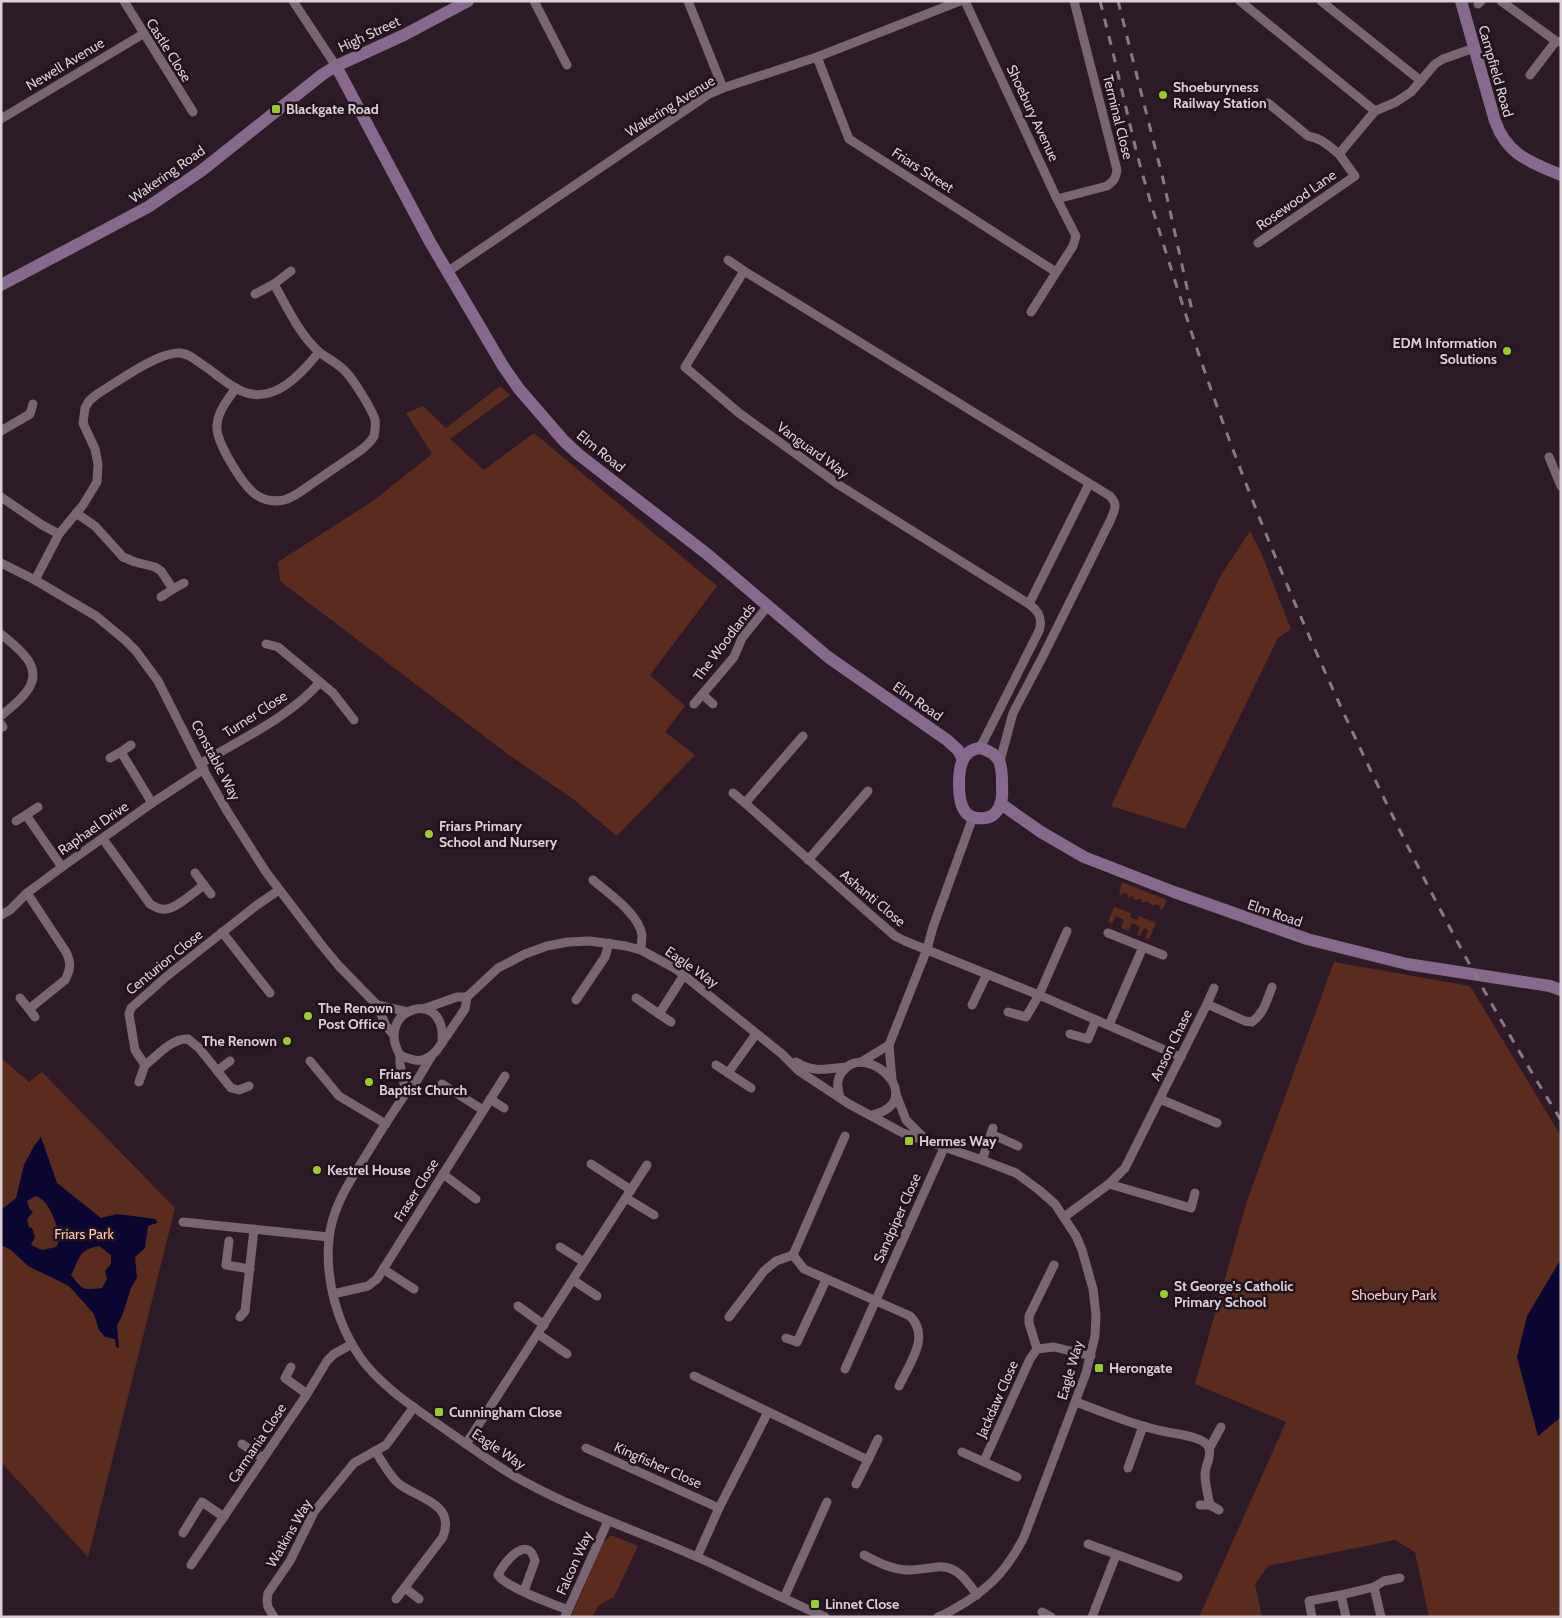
<svg xmlns="http://www.w3.org/2000/svg" width="1562" height="1618" viewBox="0 0 1562 1618" font-family="Cabin,sans-serif">
	<style>
		.green { fill: #5a2c1e }
		.water { fill: #0b0631; fill-rule: evenodd }
		.lines { fill: none; stroke-linecap: round; stroke-linejoin: round }
		.street { stroke: #7a6673; stroke-width: 9 }
		.secondary { stroke: #86698d; stroke-width: 12 }
		.rail { stroke: #887a84; stroke-width: 3; stroke-dasharray: 9 9; stroke-linecap: butt }
		.poi-dot { fill: #9acb34; stroke: #22121d; stroke-width: 2 }
		.labels { text-anchor: middle; dominant-baseline: central; stroke-width: 5; stroke-linejoin: round; paint-order: stroke }
		.street-label { font-size: 14px; fill: #dbd0d7; stroke: #22121d }
		.poi-label { font-size: 14px; font-weight: bold; fill: #dbd0d7; stroke: #22121d; text-anchor: start }
		.park-label { font-size: 14px; fill: #fec7b6; stroke: #22121d }
	</style>
	<rect width="100%" height="100%" fill="#2c1b27"/>
	<!-- green -->
	<g class="green">
		<path d="M500,386L510,395L450,439L484,470L534,433L717,586L650,675L685,706L665,732L695,755L617,836L573,799L509,755L280,581L278,562L373,501L432,454L406,413L423,406L446,428Z"/>
		<path d="M1250,531L1262,555L1291,629L1278,638L1185,829L1111,806L1221,575Z"/>
		<path d="M1122,882L1167,900L1162,910L1160,909L1161,906L1155,904L1154,906L1146,901L1144,903L1141,902L1142,900L1139,899L1138,900L1133,899L1134,897L1131,896L1130,898L1127,897L1128,894L1123,893L1122,895L1119,894Z"/>
		<path d="M1114,907L1131,913L1130,917L1137,920L1139,916L1156,923L1149,939L1145,938L1148,930L1144,928L1140,936L1137,935L1140,927L1132,923L1128,931L1121,928L1124,920L1116,916L1112,924L1108,922Z"/>
		<path d="M1334,962L1470,986L1561,1136V1617H1429L1415,1552L1395,1540L1268,1566L1255,1584L1262,1617H1199L1286,1422L1195,1384L1247,1201Z"/>
		<path d="M1,1058L29,1082L42,1072L175,1208L88,1557L1,1462Z"/>
		<path d="M610,1536H614L638,1546L614,1597L599,1605L592,1617H571L603,1543Z"/>
	</g>
	<!-- water -->
	<g class="water">
		<path d="M41,1137L57,1183L101,1218L117,1214L156,1219L157,1223L148,1226L145,1248L135,1257L137,1278L131,1288L122,1316L117,1325L119,1348L116,1347L115,1339L105,1337L99,1330L94,1314L69,1286L28,1266L11,1250L1,1245V1210L16,1198L24,1165L34,1146ZM36,1196C51,1202 55,1223 61,1237L56,1247L42,1250L31,1245L35,1237L32,1228L29,1227L27,1220L33,1211L30,1210L27,1201ZM99,1246L111,1255V1264L105,1271L107,1279L102,1288C82,1290 84,1291 71,1275C80,1258 78,1250 99,1246Z"/>
		<path d="M1561,1259V1417L1538,1436L1517,1357L1527,1316Z"/>
	</g>
	<g class="lines">
		<!-- street -->
		<g class="street">
			<path d="M124,1L193,112"/>
			<path d="M293,1L336,66"/>
			<path d="M534,1L567,65"/>
			<path d="M688,1L723,88"/>
			<path d="M965,1L1057,199L1076,236L1073,246L1031,312"/>
			<path d="M1240,1L1375,111"/>
			<path d="M1321,1L1421,81"/>
			<path d="M1501,1L1556,41L1561,42"/>
			<path d="M1478,4L1481,1"/>
			<path d="M817,57L849,139L1056,272"/>
			<path d="M1530,75L1556,41"/>
			<path d="M1268,103L1308,136C1321,138 1329,146 1339,154"/>
			<path d="M1,119L143,34"/>
			<path d="M1057,199L1107,186C1114,181 1116,178 1117,170L1074,1"/>
			<path d="M1258,243L1355,176L1339,154L1375,111L1396,102L1411,92L1435,64L1443,59L1474,48"/>
			<path d="M728,260L744,271"/>
			<path d="M447,272L709,94L723,88L817,57L960,1"/>
			<path d="M255,294L274,284L291,271"/>
			<path d="M236,388C228,399 218,411 217,425C215,441 242,484 255,494C263,500 274,502 284,500C295,497 304,489 313,483C329,472 345,461 361,450C366,446 371,442 374,436C375,431 376,425 375,420C373,411 352,377 344,370C337,363 327,358 319,352"/>
			<path d="M1,431L30,414L33,404"/>
			<path d="M1549,457L1561,486"/>
			<path d="M1,497L42,525L59,534"/>
			<path d="M76,513L95,526L123,557L135,562L155,567L161,571L173,589L184,583"/>
			<path d="M1,563L35,580L96,616L125,640L136,651L158,681L200,764L227,811L266,872L320,943L338,965L377,1005L386,1026L393,1034"/>
			<path d="M35,580L59,534L83,505L97,482L98,464L95,449L83,423L85,408L89,401L96,395C114,384 159,351 180,353C190,354 195,360 203,365C217,374 229,387 244,392C275,404 302,373 319,352C299,334 287,307 274,284"/>
			<path d="M161,597L173,589"/>
			<path d="M1029,604L1089,484"/>
			<path d="M1,634C18,648 45,667 27,691C20,701 10,708 1,716"/>
			<path d="M266,644L278,647L320,682"/>
			<path d="M703,695L713,704"/>
			<path d="M694,704L734,657L742,638L768,606"/>
			<path d="M1,724L3,727"/>
			<path d="M803,736L745,803L864,909L895,936L905,941L1039,995L1181,1057"/>
			<path d="M980,748L1039,631C1043,619 1039,611 1029,604L839,485L739,413L685,367L744,271L1110,496C1118,505 1115,508 1111,519L1043,656L1013,713L1000,761"/>
			<path d="M121,752L131,745"/>
			<path d="M110,758L121,752L152,803"/>
			<path d="M200,764C239,740 290,717 320,682L333,693L354,720"/>
			<path d="M733,793L745,803"/>
			<path d="M26,815L38,807"/>
			<path d="M16,821L26,815L62,867"/>
			<path d="M103,839L150,904C155,907 160,910 166,909C176,909 195,891 204,885L211,894"/>
			<path d="M808,860L868,791"/>
			<path d="M195,873L204,885"/>
			<path d="M593,880C609,894 639,914 642,935C642,939 641,945 641,950"/>
			<path d="M27,893L66,952C71,962 71,969 65,980L29,1009L35,1017"/>
			<path d="M1,915L10,910L27,893L62,867L152,803L204,769"/>
			<path d="M222,932L270,993"/>
			<path d="M1108,933L1143,947L1109,1025"/>
			<path d="M1143,947L1163,955"/>
			<path d="M20,998L29,1009"/>
			<path d="M636,998L659,1014L684,975"/>
			<path d="M576,1000L605,957L609,943"/>
			<path d="M1207,1004L1214,988"/>
			<path d="M377,1005L408,1012"/>
			<path d="M972,1005L987,974"/>
			<path d="M423,1009L457,997H467"/>
			<path d="M1008,1012L1026,1017L1039,995L1067,931"/>
			<path d="M659,1014L671,1022"/>
			<path d="M1070,1034L1088,1039L1096,1020"/>
			<path d="M442,1042C447,985 373,1009 400,1055C415,1062 425,1064 437,1050L465,1009L467,997L498,968L525,954L547,946L568,942L590,941L626,946L641,950L676,969L782,1054L799,1071L849,1104L903,1133L982,1160L1016,1173L1039,1190L1055,1204L1076,1236L1082,1250L1093,1289L1096,1315L1095,1336L1086,1373L1024,1537C1009,1566 994,1584 966,1602C957,1607 949,1613 938,1617"/>
			<path d="M400,1055V1064L406,1093"/>
			<path d="M431,1057L416,1082L406,1093C393,1112 380,1132 368,1152C351,1180 332,1206 329,1239C325,1279 337,1324 360,1357C382,1388 418,1410 449,1432C474,1449 498,1468 525,1482C580,1512 640,1532 697,1557C740,1576 782,1599 825,1617"/>
			<path d="M310,1061L339,1096L386,1124"/>
			<path d="M796,1062C814,1073 826,1069 846,1067"/>
			<path d="M861,1062L889,1045"/>
			<path d="M145,1065C157,1056 172,1038 188,1039L199,1048L231,1088L239,1090L249,1086"/>
			<path d="M716,1065L751,1088"/>
			<path d="M217,1071L230,1061"/>
			<path d="M728,1073L756,1034"/>
			<path d="M892,1080L889,1045L927,949L933,927L973,817"/>
			<path d="M139,1082L145,1065L135,1050L129,1014L131,1008L167,976L257,905L279,890"/>
			<path d="M442,1084L483,1110"/>
			<path d="M896,1094L906,1120L925,1139"/>
			<path d="M840,1097C837,1087 836,1079 843,1071C867,1040 930,1101 872,1115"/>
			<path d="M490,1099L504,1108"/>
			<path d="M1160,1099L1217,1123"/>
			<path d="M991,1134L1018,1146"/>
			<path d="M845,1136L793,1255L804,1269L910,1316C931,1337 909,1364 899,1386"/>
			<path d="M982,1160L993,1128"/>
			<path d="M591,1164L631,1190"/>
			<path d="M443,1174L476,1199"/>
			<path d="M1109,1184L1191,1208L1195,1193"/>
			<path d="M626,1198L654,1215"/>
			<path d="M1064,1217L1109,1184L1125,1168L1207,1004L1245,1021L1252,1022C1264,1013 1267,1000 1272,987"/>
			<path d="M183,1222L329,1237"/>
			<path d="M229,1241L226,1265L250,1269"/>
			<path d="M560,1247L584,1262"/>
			<path d="M383,1269L414,1289"/>
			<path d="M573,1280L597,1296"/>
			<path d="M333,1294L368,1286L377,1279L505,1076"/>
			<path d="M518,1306L544,1325"/>
			<path d="M240,1317L245,1311L254,1229"/>
			<path d="M729,1317L764,1271L776,1261L793,1255"/>
			<path d="M538,1334L567,1354"/>
			<path d="M786,1338L797,1342L826,1280"/>
			<path d="M1037,1349L1029,1323V1316L1054,1265"/>
			<path d="M291,1367L285,1378L307,1394"/>
			<path d="M845,1369L944,1148"/>
			<path d="M694,1376L868,1460L878,1439"/>
			<path d="M1076,1402C1106,1413 1136,1426 1167,1432C1177,1434 1206,1437 1209,1448C1212,1457 1205,1466 1205,1474C1205,1485 1208,1495 1210,1505L1219,1510"/>
			<path d="M242,1444L263,1458"/>
			<path d="M466,1444L647,1165"/>
			<path d="M586,1448L719,1508"/>
			<path d="M1209,1449L1221,1427"/>
			<path d="M375,1451C382,1461 389,1475 398,1483C417,1499 456,1502 443,1537L396,1599"/>
			<path d="M962,1452L1017,1477"/>
			<path d="M984,1461L1030,1359L1037,1349L1054,1347L1091,1356"/>
			<path d="M1128,1468L1143,1426"/>
			<path d="M856,1484L868,1460"/>
			<path d="M1200,1505H1210"/>
			<path d="M183,1533L202,1502L224,1517"/>
			<path d="M1088,1544L1178,1577"/>
			<path d="M864,1555C879,1563 893,1570 909,1570C918,1570 928,1568 937,1567C957,1565 967,1581 977,1595"/>
			<path d="M697,1557L719,1508L768,1412"/>
			<path d="M191,1565L307,1394L327,1361L334,1354L352,1344"/>
			<path d="M1374,1587L1384,1581L1400,1578"/>
			<path d="M405,1588L419,1599"/>
			<path d="M524,1591L535,1561C528,1533 504,1562 498,1575C505,1587 553,1604 568,1610"/>
			<path d="M1341,1595L1374,1587L1381,1617"/>
			<path d="M784,1598L827,1502"/>
			<path d="M1042,1612L1051,1617"/>
			<path d="M274,1617L268,1607L267,1601L268,1593L290,1561L314,1512L354,1463L386,1445L414,1407"/>
			<path d="M565,1617L608,1521"/>
			<path d="M1092,1617L1116,1555"/>
			<path d="M1312,1617L1309,1601L1341,1595L1346,1617"/>
		</g>
		<!-- secondary -->
		<g class="secondary">
			<path d="M1461,1L1495,121C1507,155 1530,162 1561,175"/>
			<path d="M336,66L430,242L503,366L519,389L564,441L578,454L707,554L828,657L947,740L958,750L963,759"/>
			<path d="M1,285L148,207L201,171L323,74L336,66L404,35L468,1"/>
			<path d="M980,748C1001,754 1002,764 1002,783C1002,790 1003,796 1001,802C999,810 994,817 985,818C962,821 959,802 959,784C959,769 961,750 980,748Z"/>
			<path d="M1001,804L1041,832L1084,857L1174,892L1307,939L1407,964L1550,986L1561,990"/>
		</g>
		<!-- rail -->
		<g class="rail">
			<path d="M1100,1C1113,51 1124,100 1136,150C1152,211 1172,271 1191,331C1232,455 1281,575 1335,694C1402,841 1475,983 1561,1120"/>
			<path d="M1118,1L1163,179L1193,315"/>
		</g>
	</g>
	<!-- markers -->
	<g class="poi-dot">
		<circle cx="1163" cy="95" r="5"/>
		<rect x="271" y="104" width="10" height="10" rx="2.5"/>
		<circle cx="1507" cy="351" r="5"/>
		<circle cx="429" cy="834" r="5"/>
		<circle cx="308" cy="1016" r="5"/>
		<circle cx="287" cy="1041" r="5"/>
		<circle cx="369" cy="1082" r="5"/>
		<rect x="904" y="1136" width="10" height="10" rx="2.5"/>
		<circle cx="317" cy="1170" r="5"/>
		<circle cx="1164" cy="1294" r="5"/>
		<rect x="1094" y="1363" width="10" height="10" rx="2.5"/>
		<rect x="434" y="1407" width="10" height="10" rx="2.5"/>
		<rect x="810" y="1599" width="10" height="10" rx="2.5"/>
	</g>
	<g class="labels">
		<!-- street labels -->
		<g class="street-label">
			<text transform="translate(369 34) rotate(-25)">High Street</text>
			<text transform="translate(169 50) rotate(58)">Castle Close</text>
			<text transform="translate(65 64) rotate(-31)">Newell Avenue</text>
			<text transform="translate(1496 71) rotate(74)">Campfield Road</text>
			<text transform="translate(670 106) rotate(-32)">Wakering Avenue</text>
			<text transform="translate(1033 113) rotate(65)">Shoebury Avenue</text>
			<text transform="translate(1118 117) rotate(76)">Terminal Close</text>
			<text transform="translate(923 170) rotate(33)">Friars Street</text>
			<text transform="translate(167 174) rotate(-35)">Wakering Road</text>
			<text transform="translate(1296 200) rotate(-35)">Rosewood Lane</text>
			<text transform="translate(813 450) rotate(36)">Vanguard Way</text>
			<text transform="translate(601 451) rotate(39)">Elm Road</text>
			<text transform="translate(724 642) rotate(-53)">The Woodlands</text>
			<text transform="translate(918 701) rotate(35)">Elm Road</text>
			<text transform="translate(255 714) rotate(-33)">Turner Close</text>
			<text transform="translate(216 760) rotate(62)">Constable Way</text>
			<text transform="translate(93 828) rotate(-35)">Raphael Drive</text>
			<text transform="translate(873 898) rotate(40)">Ashanti Close</text>
			<text transform="translate(1275 913) rotate(19)">Elm Road</text>
			<text transform="translate(164 962) rotate(-39)">Centurion Close</text>
			<text transform="translate(692 967) rotate(35)">Eagle Way</text>
			<text transform="translate(1171 1045) rotate(-64)">Anson Chase</text>
			<text transform="translate(416 1190) rotate(-58)">Fraser Close</text>
			<text transform="translate(897 1218) rotate(-66)">Sandpiper Close</text>
			<text transform="translate(1070 1370) rotate(-74)">Eagle Way</text>
			<text transform="translate(997 1399) rotate(-66)">Jackdaw Close</text>
			<text transform="translate(257 1443) rotate(-56)">Carmania Close</text>
			<text transform="translate(499 1449) rotate(34)">Eagle Way</text>
			<text transform="translate(658 1465) rotate(24)">Kingfisher Close</text>
			<text transform="translate(289 1533) rotate(-60)">Watkins Way</text>
			<text transform="translate(574 1563) rotate(-66)">Falcon Way</text>
		</g>
		<!-- poi labels -->
		<g class="poi-label">
			<text x="1173" y="87">Shoeburyness<tspan x="1173" dy="16">Railway Station</tspan></text>
			<text x="286" y="109">Blackgate Road</text>
			<text x="1497" y="343" text-anchor="end">EDM Information<tspan x="1497" dy="16">Solutions</tspan></text>
			<text x="439" y="826">Friars Primary<tspan x="439" dy="16">School and Nursery</tspan></text>
			<text x="318" y="1008">The Renown<tspan x="318" dy="16">Post Office</tspan></text>
			<text x="277" y="1041" text-anchor="end">The Renown</text>
			<text x="379" y="1074">Friars<tspan x="379" dy="16">Baptist Church</tspan></text>
			<text x="919" y="1141">Hermes Way</text>
			<text x="327" y="1170">Kestrel House</text>
			<text x="1174" y="1286">St George's Catholic<tspan x="1174" dy="16">Primary School</tspan></text>
			<text x="1109" y="1368">Herongate</text>
			<text x="449" y="1412">Cunningham Close</text>
			<text x="825" y="1604">Linnet Close</text>
		</g>
		<!-- park labels -->
		<g class="park-label">
			<text x="84" y="1234">Friars Park</text>
			<text x="1394" y="1295">Shoebury Park</text>
		</g>
	</g>
	<!-- border -->
	<rect width="1562" height="1618" fill="none" stroke="#dbd0d7" stroke-width="5"/>
</svg>
